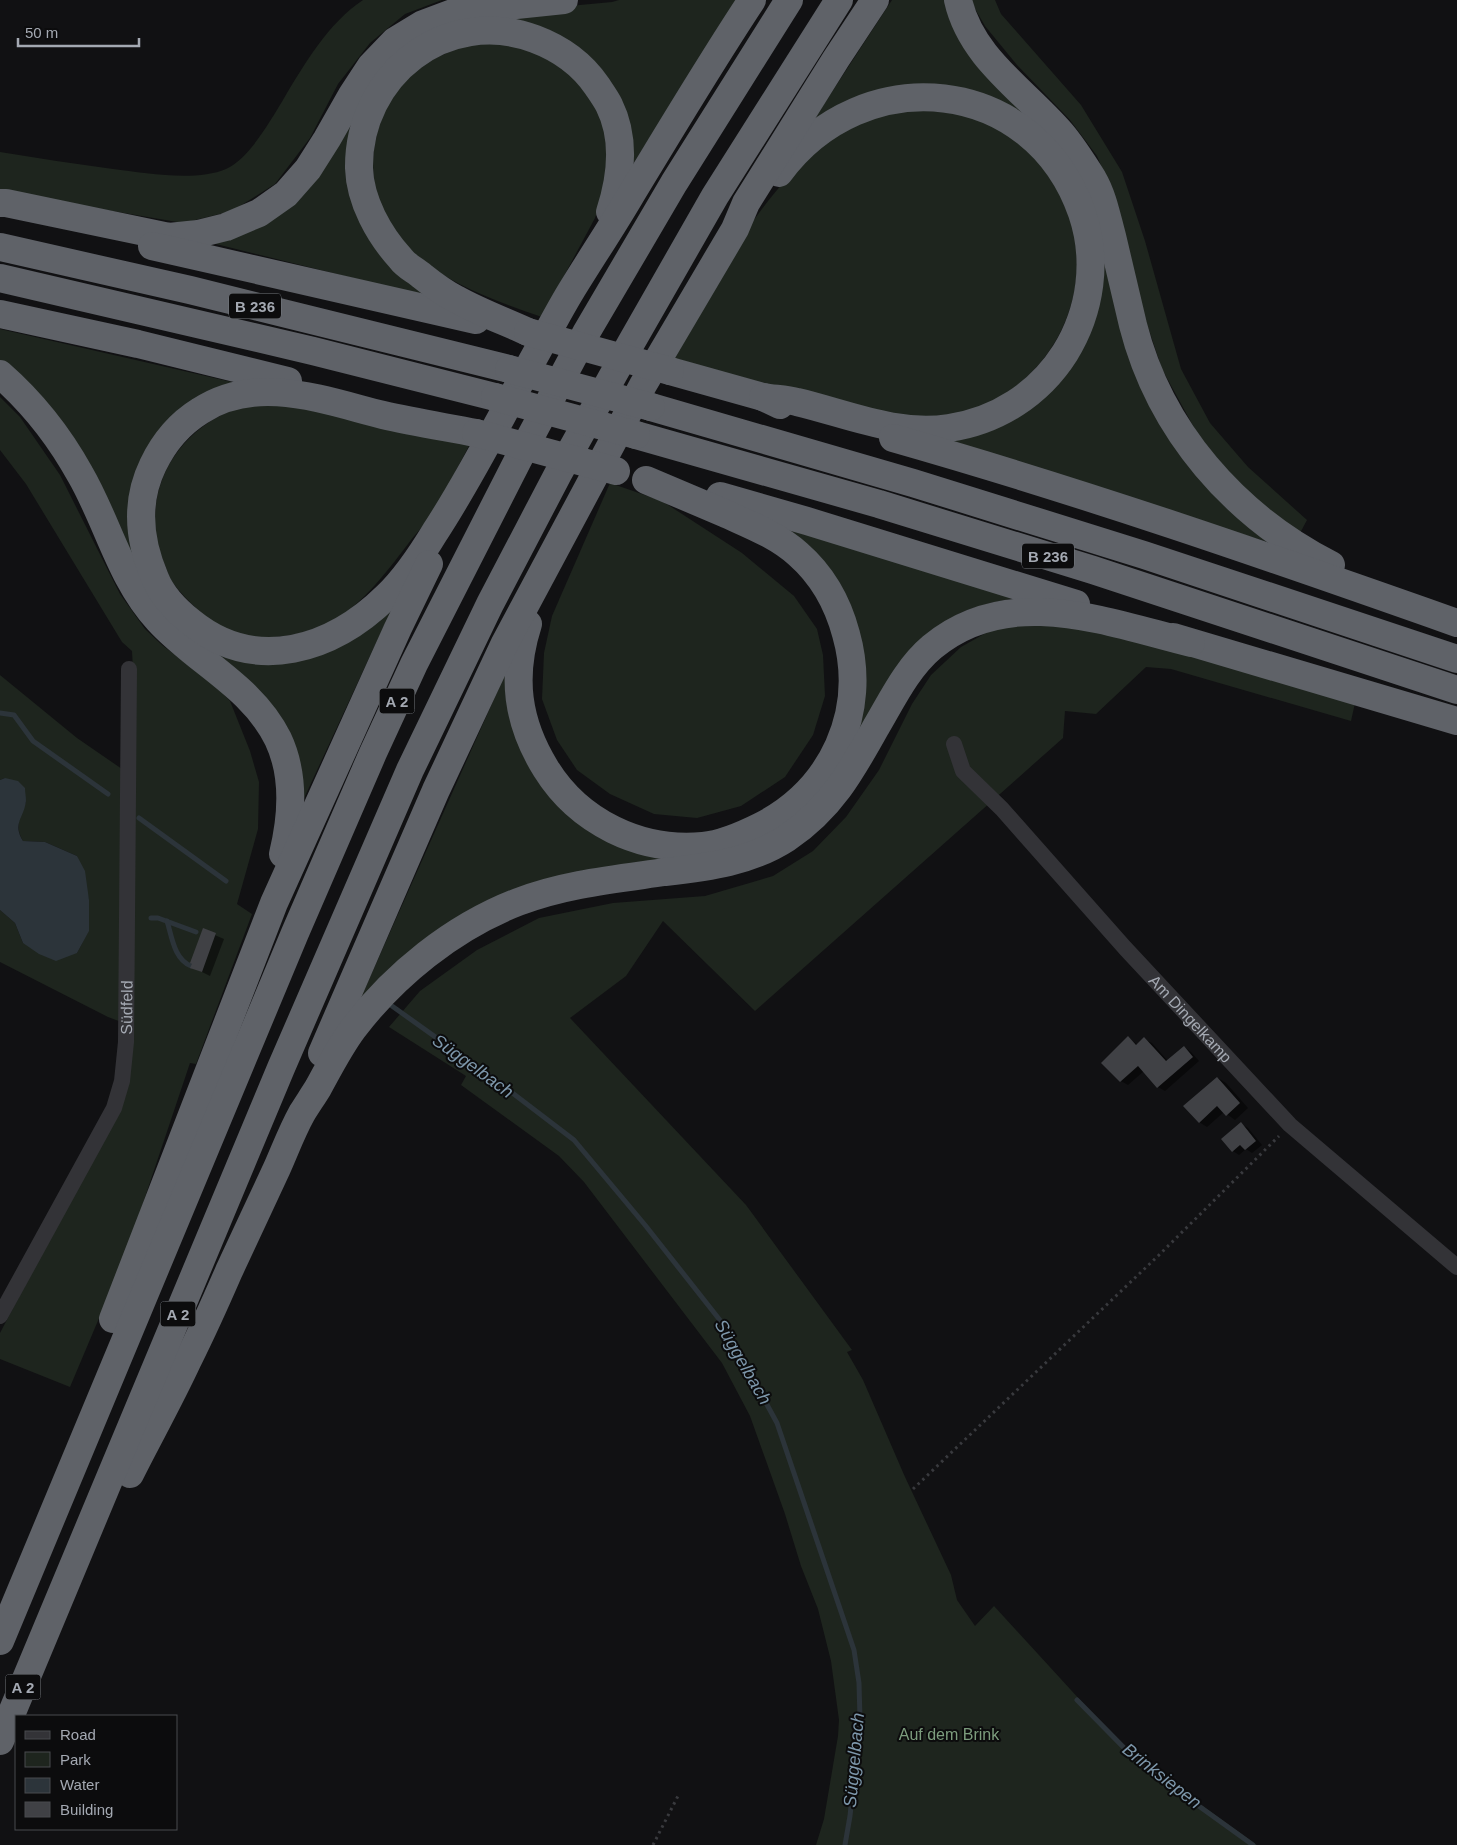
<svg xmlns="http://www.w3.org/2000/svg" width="1457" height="1845" viewBox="0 0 1457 1845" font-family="Arial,sans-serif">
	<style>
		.green { fill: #1e251e }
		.water { fill: #2c343a }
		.shadow { fill: #0007 }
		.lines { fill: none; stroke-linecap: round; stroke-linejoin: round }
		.stream { stroke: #2c343a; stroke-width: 5 }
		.building { fill: #404145 }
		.path { stroke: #393a3e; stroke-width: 3; stroke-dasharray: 2.5 4; stroke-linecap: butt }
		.street { stroke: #333337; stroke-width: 16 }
		.highway { stroke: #5f6268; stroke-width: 28 }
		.highway-bridge { stroke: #5f6268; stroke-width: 28 }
		.labels { text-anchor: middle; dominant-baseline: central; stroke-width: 4; stroke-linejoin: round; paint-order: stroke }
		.shield { fill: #0c0c0d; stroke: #767a80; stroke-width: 1 }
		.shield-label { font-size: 15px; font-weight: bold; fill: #a4a9b2 }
		.street-label { font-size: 16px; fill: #a4a9b2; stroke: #0c0c0d }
		.park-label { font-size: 16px; fill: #7c9c7d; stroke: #0c0c0d }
		.water-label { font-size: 18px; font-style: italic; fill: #7d97ab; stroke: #0c0c0d }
	</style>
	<rect width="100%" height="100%" fill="#111113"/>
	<!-- green -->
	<g class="green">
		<path d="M363,0H442L405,14L370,43L338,84L310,138L275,184L232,211L183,223L0,192V152C38,158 75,164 113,169C145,173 196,182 226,169C249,159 270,121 283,100C303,66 329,22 363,0Z"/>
		<path d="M619,0H738L633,164C631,151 630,137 627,123C617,86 590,57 557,38C528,22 491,15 458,23C402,36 353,92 349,150C348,157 350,165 351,172C352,188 354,205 362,220C379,253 401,271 431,293L429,297L208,242C241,232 275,218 301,193C312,182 326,156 334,142C371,75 393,30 475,15L612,2Z"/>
		<path d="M892,0H948L1074,162L1135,359L1283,547L949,442L1085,334L1080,183L946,88L809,127Z"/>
		<path d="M970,0H995L1001,14L1081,105L1122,172L1145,241L1181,369L1210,423L1248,467L1307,520L1299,535L1238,484L1197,433L1162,369L1141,306L1118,205L1097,156L1070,120L1017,65L985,26Z"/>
		<path d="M475,43L509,44L540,54L566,71L585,89L601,115L608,141L609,179L595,218L542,317C496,301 447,284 411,251C405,246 401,239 397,233C370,198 367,159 382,118C387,105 394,89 405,79C426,60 449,51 475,43Z"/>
		<path d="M924,110C948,113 975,114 997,127C1014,137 1034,152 1046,168C1093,233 1086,319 1029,375C1009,394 982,411 954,415C925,419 896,418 867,414C842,410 812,398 787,391C748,380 710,369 671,357C723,270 779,147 882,114C895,110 911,111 924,110Z"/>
		<path d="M0,329L232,382V385L186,407L134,556L241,659L396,600L300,807L298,785L192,642L0,365Z"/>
		<path d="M0,397L20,417L60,475L120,594L145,629L162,645L216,686L230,701L250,751L259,782L258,829L237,904L252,914L196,1064L190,1063L137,1221L116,1278L70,1387L0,1359V1333L119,1107L132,1026L108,1017L0,962V910L15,923L23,943L77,953L88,932L89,900L77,856L45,842L23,841C14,826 20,817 26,802L5,778L0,780V675L77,738L122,769L134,689L132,651L122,642L26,484L0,450Z"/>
		<path d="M266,402L315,405L470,444C458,466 447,489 434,510C428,521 419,530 411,540C389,569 365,602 333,621C305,636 261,643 230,632C212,625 185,599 173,583C169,578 167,569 164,563C138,500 171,434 233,410C243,406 255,405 266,402Z"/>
		<path d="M610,483L662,501L742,553L794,596L817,629L823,655L825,696L813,735L785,777L741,806L697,818L654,814L610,794L577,770L557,740L542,699L544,653L552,616Z"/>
		<path d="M785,528L1016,598C996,602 971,606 953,617C932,630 913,647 899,667C854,728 844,797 772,837C724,864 660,865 607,871C594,872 581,872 570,875C505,889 437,928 390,974C378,986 366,1000 354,1013L507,670C507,681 506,693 508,704C517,754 542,793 583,821C611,840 645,853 678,855C694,855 711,853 727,849C741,845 756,840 769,833C782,827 794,816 805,806C854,759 874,688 852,623C846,606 839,588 827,573C815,557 799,544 784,531Z"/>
		<path d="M1081,623L1355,703L1351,721L1171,669L1146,667L1096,714L1065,711L1063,738L755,1011L663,921L626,976L570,1018L746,1205L852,1350L847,1352L863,1380L905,1477L951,1575L957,1600L975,1626L994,1606L1114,1737L1140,1761L1257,1845H816L824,1819L838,1736L839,1720L831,1661L818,1609L801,1566L785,1514L750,1416L722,1363L584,1182L559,1156L461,1085L466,1076L389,1027L420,991L477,950L539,918L613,903L705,896L773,876L813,851L846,817L879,770L912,704L931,675L961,647L1000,625Z"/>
	</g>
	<!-- water -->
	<path class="water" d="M5,778L18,781L25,788C25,792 26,797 26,801C24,818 12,823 23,841L45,842L77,856L85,871L89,900V931L77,953L56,961L39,954L23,943L15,923L0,910V780Z"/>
	<!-- shadow -->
	<g class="shadow">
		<path d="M203,930L224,939L210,976L192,967Z"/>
		<path d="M1128,1038L1138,1045L1144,1039L1152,1043L1168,1061L1184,1047L1191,1052L1199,1061L1165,1091L1158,1087L1144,1071L1128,1085L1121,1081Z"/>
		<path d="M1218,1078L1226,1083L1248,1108L1235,1120L1224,1112L1207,1127L1199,1122Z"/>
		<path d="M1241,1124L1248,1128L1262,1145L1252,1153L1246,1149L1239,1155L1233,1151Z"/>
	</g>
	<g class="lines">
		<!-- stream -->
		<g class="stream">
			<path d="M0,713L14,715L33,741L108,794"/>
			<path d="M139,818L226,881"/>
			<path d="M151,918H158L196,932"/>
			<path d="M167,921C172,937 174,959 191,966"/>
			<path d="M392,1006L490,1076L574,1140L645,1225L723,1324L777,1423L854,1650L859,1683L860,1719L850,1816L845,1845"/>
			<path d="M1077,1700L1139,1763L1253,1845"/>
		</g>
	</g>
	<!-- building -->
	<g class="building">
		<path d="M203,928L216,933L202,972L190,968L192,964L190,963Z"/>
		<path d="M1128,1036L1136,1045L1144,1037L1166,1061L1184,1046L1193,1057L1157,1088L1138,1066L1120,1082L1101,1063Z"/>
		<path d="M1217,1077L1240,1103L1226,1116L1217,1106L1199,1123L1183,1106Z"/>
		<path d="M1241,1122L1256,1141L1245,1150L1240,1145L1232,1152L1221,1139Z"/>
	</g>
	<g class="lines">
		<!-- path -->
		<g class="path">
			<path d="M913,1489L1159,1255L1279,1136"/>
			<path d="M653,1845L679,1794"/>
		</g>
		<!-- street -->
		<g class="street">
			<path id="s1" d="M954,744L963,771L1002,809L1125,948L1290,1125L1457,1267"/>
			<path id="s2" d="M0,1316L114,1108L122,1081L126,1042L129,669"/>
		</g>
		<!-- highway -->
		<g class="highway">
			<path d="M958,0C971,58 1024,90 1061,133C1073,147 1083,163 1093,179C1103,196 1107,218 1112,236C1119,266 1126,295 1133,325C1160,431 1235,516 1331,565"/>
			<path d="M0,203H6L169,237L198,234L226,227L259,213L286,194L308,169L327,139L352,95L371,66L395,41L423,24L458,11L564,0"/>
			<path d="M152,246L476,320"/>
			<path d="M0,247L190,290L509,369"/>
			<path d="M0,278L313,351L495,397"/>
			<path d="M0,314L138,344L288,381"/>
			<path d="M528,332C504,321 479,312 456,299C444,293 432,284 422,276C415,270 406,266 401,259C379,235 360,201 359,168C358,75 446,6 535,39C559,48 582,64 597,86C601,92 606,99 609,105C626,139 621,178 610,212"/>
			<path d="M670,371L763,397L780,405"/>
			<path d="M0,374C32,402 59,436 80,474C108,522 120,579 158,620C196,662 252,686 278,739C295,775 292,817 283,854"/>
			<path d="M763,397C775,399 786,399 797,402C848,414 896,436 949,428C997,421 1039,394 1065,353C1091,311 1098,260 1082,213C1034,75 863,59 779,173"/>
			<path d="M651,407L913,483L1144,555L1457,659"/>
			<path d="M476,433C445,427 413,422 383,415C323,400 256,374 200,411C179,424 164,442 153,465C135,502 139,541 155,578C162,596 176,610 191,622C256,675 333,649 387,596C406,578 421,555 435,532C471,477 500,418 532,361C545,338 557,314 571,291C590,260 610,230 629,198C669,132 709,65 752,0"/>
			<path d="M636,435L879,504L1093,570L1457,690"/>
			<path d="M893,438C1083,492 1270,557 1457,623"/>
			<path d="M720,496L807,521L1076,604"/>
			<path d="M528,624C511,677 517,722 546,769C579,822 640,852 703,846C723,844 743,835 761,826C833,789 868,712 846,634C838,604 822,575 798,554C777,535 750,525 724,513C698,502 672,491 646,480"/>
			<path d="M1173,637L1457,721"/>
			<path d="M322,1053L436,790L505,643L643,385L735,229L746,203L836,59L875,0"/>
			<path d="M113,1319L274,903L398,628L429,564"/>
			<path d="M130,1474C149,1436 170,1399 188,1360C203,1330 216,1301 229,1271C245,1237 261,1202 277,1168C285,1150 292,1131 302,1113C307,1105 313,1096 318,1088C329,1068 339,1048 353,1029C394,975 453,927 518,902C564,884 616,879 665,872C709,867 750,862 787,838C831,808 851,772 876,727C892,700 907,668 932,647C1009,583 1106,622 1191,643"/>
			<path d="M0,1641L295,933L373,753L414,664L518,460L586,333L674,183L789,0"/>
			<path d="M0,1741L281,1068L410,770L490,604L558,474L631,343L715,196L839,0"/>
		</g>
		<!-- highway-bridge -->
		<g class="highway-bridge">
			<path d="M528,332L670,371"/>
			<path d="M509,369L651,407"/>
			<path d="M495,397L636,435"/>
			<path d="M476,433L616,471"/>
		</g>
	</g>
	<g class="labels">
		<!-- shield labels -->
		<g class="shield">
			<rect x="229" y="293.5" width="52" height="25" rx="4"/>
			<rect x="1022" y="543.5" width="52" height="25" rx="4"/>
			<rect x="379.5" y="688.5" width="35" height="25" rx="4"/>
			<rect x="160.5" y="1301.5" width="35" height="25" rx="4"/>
			<rect x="5.5" y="1674.5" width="35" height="25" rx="4"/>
		</g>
		<g class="shield-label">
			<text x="255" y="306">B 236</text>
			<text x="1048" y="556">B 236</text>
			<text x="397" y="701">A 2</text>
			<text x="178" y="1314">A 2</text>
			<text x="23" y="1687">A 2</text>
		</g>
		<!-- street labels -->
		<g class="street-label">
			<text stroke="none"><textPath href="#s2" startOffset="339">Südfeld</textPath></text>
			<text stroke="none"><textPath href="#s1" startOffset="365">Am Dingelkamp</textPath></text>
		</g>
		<!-- park labels -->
		<g class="park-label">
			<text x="949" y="1734">Auf dem Brink</text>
		</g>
		<!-- water labels -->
		<g class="water-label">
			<text transform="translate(473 1066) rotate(36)">Süggelbach</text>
			<text transform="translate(743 1362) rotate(60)">Süggelbach</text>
			<text transform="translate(854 1760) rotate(-85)">Süggelbach</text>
			<text transform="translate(1162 1776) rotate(38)">Brinksiepen</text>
		</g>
	</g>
	<!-- legend -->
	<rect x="15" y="1715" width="162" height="115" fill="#0c0c0d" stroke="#494b4f"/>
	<rect x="25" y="1731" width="25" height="8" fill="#333337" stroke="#494b4f"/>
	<text x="60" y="1740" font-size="15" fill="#a4a9b2">Road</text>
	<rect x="25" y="1752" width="25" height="15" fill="#1e251e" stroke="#494b4f"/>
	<text x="60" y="1765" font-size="15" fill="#a4a9b2">Park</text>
	<rect x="25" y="1778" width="25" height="15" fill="#2c343a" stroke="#494b4f"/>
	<text x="60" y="1790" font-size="15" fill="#a4a9b2">Water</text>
	<rect x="25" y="1802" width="25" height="15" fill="#404145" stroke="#494b4f"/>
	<text x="60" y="1815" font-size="15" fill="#a4a9b2">Building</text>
	<!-- scale -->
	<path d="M18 38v8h121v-8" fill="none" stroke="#a4a9b2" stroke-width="2.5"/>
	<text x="25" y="38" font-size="15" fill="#a4a9b2" stroke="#0c0c0d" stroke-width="4" paint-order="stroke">50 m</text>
</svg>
